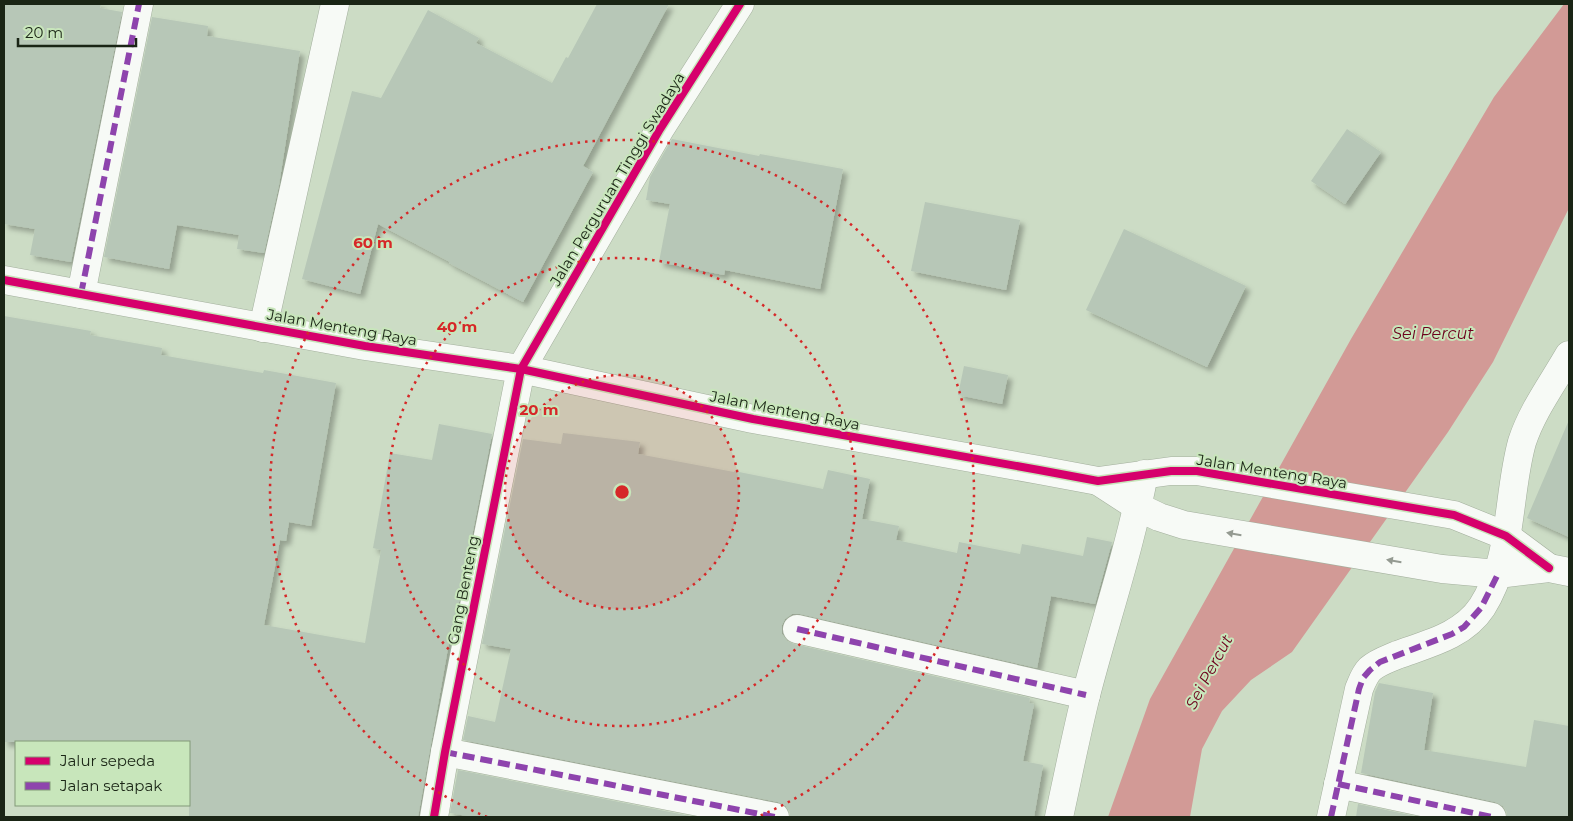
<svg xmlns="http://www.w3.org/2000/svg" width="1573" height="821" viewBox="0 0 1573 821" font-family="Montserrat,sans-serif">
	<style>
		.water { fill: #d29a96 }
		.building { fill: #b7c7b7; filter: url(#shadow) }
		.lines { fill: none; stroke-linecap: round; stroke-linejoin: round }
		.street-casing { stroke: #a3af9d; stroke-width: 29 }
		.secondary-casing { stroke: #a3af9d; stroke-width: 29 }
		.street { stroke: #f7faf6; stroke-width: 28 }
		.secondary { stroke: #f7faf6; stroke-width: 28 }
		.quiet { stroke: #8e44ad; stroke-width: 6; stroke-dasharray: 12 6; stroke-linecap: butt }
		.cycleway-casing { stroke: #c8e6bb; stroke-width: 11 }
		.cycleway { stroke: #d6006c; stroke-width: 8 }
		.oneway { fill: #949a91 }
		.ring { fill: none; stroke: #d62828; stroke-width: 2.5; stroke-dasharray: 2.5 5 }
		.labels { text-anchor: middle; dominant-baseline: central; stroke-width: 4; stroke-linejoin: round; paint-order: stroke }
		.street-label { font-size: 15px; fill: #1a2515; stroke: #c8e6bb }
		.water-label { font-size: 16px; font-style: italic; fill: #6d001d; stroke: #c8e6bb }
		.centre { fill: #d62828; stroke: #c8e6bb; stroke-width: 2.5 }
		.ring-label { font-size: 15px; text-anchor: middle; font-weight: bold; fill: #d62828; stroke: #c8e6bb; stroke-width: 4; stroke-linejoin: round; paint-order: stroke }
	</style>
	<defs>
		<filter id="shadow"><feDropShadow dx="4.5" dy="4.5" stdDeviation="2.5" flood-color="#0004"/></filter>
	</defs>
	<rect width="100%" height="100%" fill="#ccdcc5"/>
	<!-- water -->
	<path class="water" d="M1564,4H1569V208L1493,362L1448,432L1292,652L1251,680L1222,711L1202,749L1190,817H1108L1150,699L1351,339L1494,97Z"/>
	<!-- building -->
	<g class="building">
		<path d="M4,4H101L100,8L122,12L71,262L30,255L35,229L4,224Z"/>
		<path d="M597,4H669L583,166L593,172L523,302L449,263L450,262L378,224L360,294L302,279L352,91L381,98L428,10L479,38L476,43L552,83L566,57L568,58Z"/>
		<path d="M152,17L208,26L207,36L300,51L279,185L264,253L237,249L239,235L177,225L169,269L104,257Z"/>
		<path d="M1347,129L1381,152L1345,204L1311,181Z"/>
		<path d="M672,139L759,156L760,154L843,169L820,289L725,270L724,275L659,262L670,204L646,200L650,177Z"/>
		<path d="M925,202L1020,220L1006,290L911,271Z"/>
		<path d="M1124,229L1246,286L1207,367L1086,310Z"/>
		<path d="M4,316L91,331L90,335L162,348L161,355L263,373L264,370L336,383L311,526L289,522L286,541L280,540L264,625L365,643L381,550L373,548L390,453L432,460L439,424L492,434L452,638L450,637L418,817H189V742H4Z"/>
		<path d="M964,366L1008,375L1002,404L958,395Z"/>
		<path d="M1569,420V537L1527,518Z"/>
		<path d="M563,433L640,442L638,454L734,472V471L823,489L828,470L870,479L862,519L899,526L896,540L957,553L959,542L1020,554L1022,544L1083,556L1087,537L1112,542L1095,604L1051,596L1037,668L800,614H792L785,619L782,625V634L787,641L794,644L1030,698L1029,703L1034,704L1023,761L1043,765L1034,817H790V812L786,806L778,802L463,740L468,716L495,722L511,649L482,644L523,439L561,444Z"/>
		<path d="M1379,683L1433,693L1424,750L1526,767L1534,720L1569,726V817H1507V812L1503,806L1495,802L1361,773L1375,692Z"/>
		<path d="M458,770L695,817H473L450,813Z"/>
		<path d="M1358,804L1419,817H1356Z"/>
	</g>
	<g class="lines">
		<defs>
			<g id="street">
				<path d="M81,294L139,4"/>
				<path d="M263,328L335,4"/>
				<path d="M797,629L1086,695"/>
				<path d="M445,752L775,817"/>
				<path d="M1338,784L1492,817"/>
				<path d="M434,817L445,752L521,369"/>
				<path d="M1059,817C1068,776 1076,735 1086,695C1105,621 1130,549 1144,474"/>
				<path d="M1331,817L1359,689C1362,682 1364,675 1370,669C1378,662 1388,659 1397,655C1427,644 1463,636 1482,607C1513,559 1507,496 1522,442C1532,411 1553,383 1569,355"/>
			</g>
			<g id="secondary">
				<path d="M4,280L365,346L521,369L753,419L1039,470L1098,481L1171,471H1197L1454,515L1506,536L1549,568"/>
				<path d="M521,369L660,129L740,4"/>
				<path d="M1098,481L1138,507L1159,517L1184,525L1442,569L1498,574L1549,568L1569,572"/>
			</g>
		</defs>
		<!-- street casing -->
		<use href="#street" class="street-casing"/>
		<!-- secondary casing -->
		<use href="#secondary" class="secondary-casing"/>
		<!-- street -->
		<use href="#street" class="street"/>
		<!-- secondary -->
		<use href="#secondary" class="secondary"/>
		<!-- quiet -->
		<g class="quiet">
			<path d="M81,294L139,4"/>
			<path d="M797,629L1086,695"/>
			<path d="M445,752L775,817"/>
			<path d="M1338,784L1492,817"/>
			<path d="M1331,817L1359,689L1363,678L1370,670L1380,662L1452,634L1464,627L1481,608L1498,574"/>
		</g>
		<defs>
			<g id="cycleway">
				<path d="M4,280L365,346L521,369L753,419L1039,470L1098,481L1171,471H1197L1454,515L1506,536L1549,568"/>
				<path d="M434,817L445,752L521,369L660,129L740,4"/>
			</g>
		</defs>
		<!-- cycleway casing -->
		<use href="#cycleway" class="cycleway-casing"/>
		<!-- cycleway -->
		<use href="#cycleway" class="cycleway"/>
	</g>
	<!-- one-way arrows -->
	<defs><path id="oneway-solid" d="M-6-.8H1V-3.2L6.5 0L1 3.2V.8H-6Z" transform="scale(1.25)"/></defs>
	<g class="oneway">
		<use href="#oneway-solid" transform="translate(1234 534) rotate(-170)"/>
		<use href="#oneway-solid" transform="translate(1394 561) rotate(-170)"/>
	</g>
	<!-- distance rings -->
	<circle cx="622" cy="492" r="117" fill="#d62828" fill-opacity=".12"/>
	<g class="ring">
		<circle cx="622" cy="492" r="117"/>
		<circle cx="622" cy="492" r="234"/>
		<path d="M487 817A352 352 0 1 1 757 817"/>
	</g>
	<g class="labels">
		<!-- street labels -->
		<g class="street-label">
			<text transform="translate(617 179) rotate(-59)">Jalan Perguruan Tinggi Swadaya</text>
			<text transform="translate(342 327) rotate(10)">Jalan Menteng Raya</text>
			<text transform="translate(785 410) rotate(11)">Jalan Menteng Raya</text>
			<text transform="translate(1272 471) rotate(9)">Jalan Menteng Raya</text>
			<text transform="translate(463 590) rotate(-79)">Gang Benteng</text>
		</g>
		<!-- water labels -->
		<g class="water-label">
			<text x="1433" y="333">Sei Percut</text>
			<text transform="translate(1209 672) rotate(-62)">Sei Percut</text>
		</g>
	</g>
	<circle cx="622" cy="492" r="8" class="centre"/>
	<g class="ring-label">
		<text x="373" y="248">60 m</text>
		<text x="457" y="332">40 m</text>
		<text x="539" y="415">20 m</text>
	</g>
	<!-- border -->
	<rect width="1573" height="821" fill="none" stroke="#1a2515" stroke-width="10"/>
	<!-- legend -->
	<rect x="15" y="741" width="175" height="65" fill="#c8e6bb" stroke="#829979"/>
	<rect x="25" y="757" width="25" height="8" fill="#d6006c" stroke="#829979"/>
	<text x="60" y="766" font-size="15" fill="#1a2515">Jalur sepeda</text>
	<rect x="25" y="782" width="25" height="8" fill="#8e44ad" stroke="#829979"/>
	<text x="60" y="791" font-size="15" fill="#1a2515">Jalan setapak</text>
	<!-- scale -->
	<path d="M18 38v8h118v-8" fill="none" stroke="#1a2515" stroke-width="2.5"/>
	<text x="25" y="38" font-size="15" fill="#1a2515" stroke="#c8e6bb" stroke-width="4" paint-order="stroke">20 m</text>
</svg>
